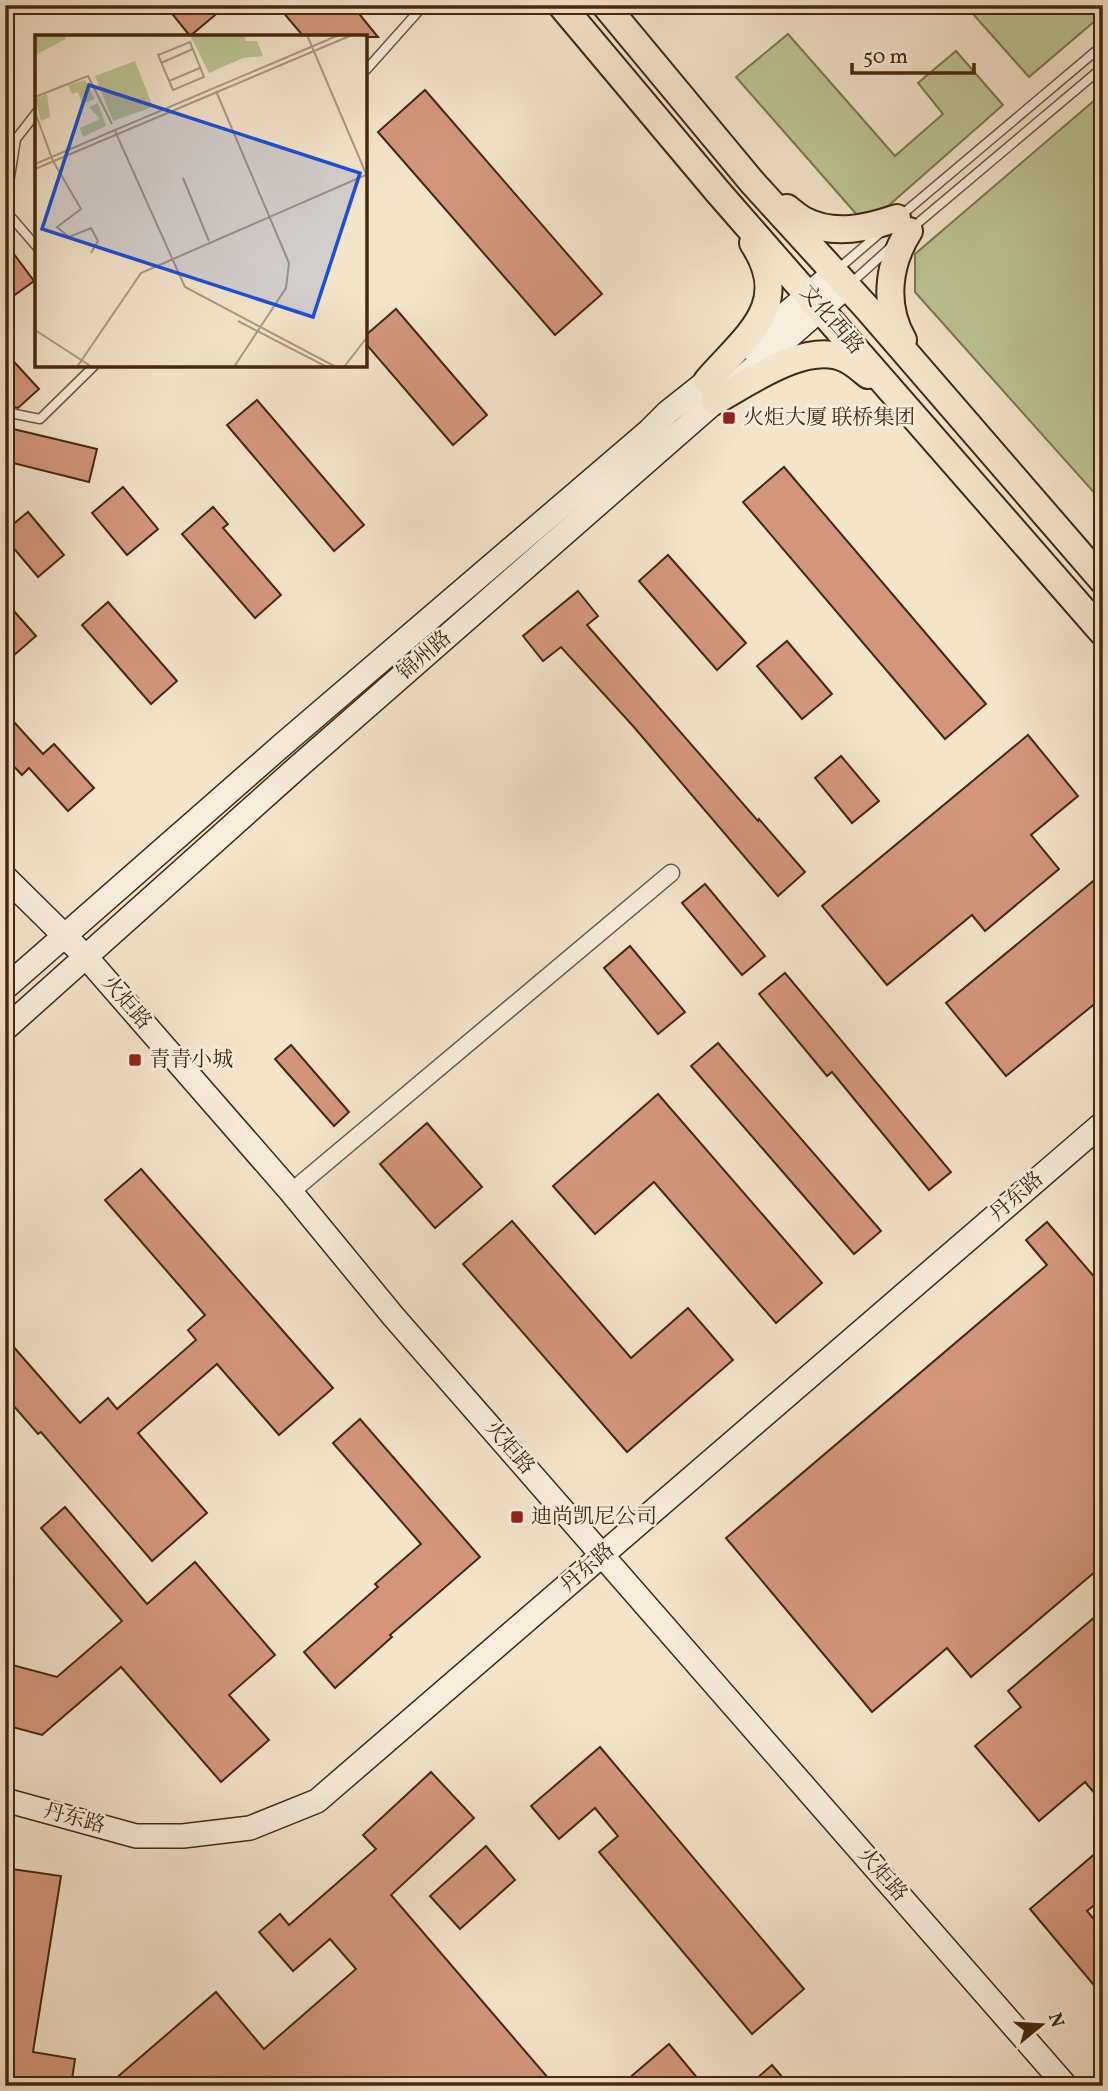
<svg xmlns="http://www.w3.org/2000/svg" width="1108" height="2091" viewBox="0 0 1108 2091" font-family="Vollkorn,'Noto Serif SC',serif">
	<style>
		.green { fill: #bdc496; stroke: #817651; stroke-width: 2 }
		.building { fill: #d3967d; stroke: #45290c; stroke-width: 2 }
		.lines { fill: none; stroke-linecap: round; stroke-linejoin: round }
		.service-casing { stroke: #70583c; stroke-width: 11 }
		.minor-casing { stroke: #70583c; stroke-width: 19 }
		.secondary-casing { stroke: #45290c; stroke-width: 26 }
		.primary-casing { stroke: #45290c; stroke-width: 30 }
		.service { stroke: #f7edde; stroke-width: 8 }
		.minor { stroke: #f7edde; stroke-width: 16 }
		.secondary { stroke: #f7edde; stroke-width: 23 }
		.primary { stroke: #f3e4cc; stroke-width: 26 }
		.poi-dot { fill: #8f2418; stroke: #f7edde; stroke-width: 2.5 }
		.labels { text-anchor: middle; dominant-baseline: central; stroke-width: 5; stroke-linejoin: round; paint-order: stroke }
		.street-label { font-size: 21px; fill: #45290c; stroke: #f7edde }
		.poi-label { font-size: 21px; fill: #45290c; stroke: #f7edde; text-anchor: start }
		.inset-road { fill: none; stroke: #ad997f; stroke-width: 2 }
		.view { fill: #1d4ed8; fill-opacity: 0.15; stroke: #1d4ed8; stroke-width: 3.5 }
		.inset-edge { fill: none; stroke: #45290c; stroke-width: 3.5 }
	</style>
	<rect width="100%" height="100%" fill="#f3e4cc"/>
	<filter id="stains"><feTurbulence type="fractalNoise" baseFrequency=".00286" numOctaves="4"/><feColorMatrix values="0 0 0 0 .2 0 0 0 0 .09 0 0 0 0 .02 0 0 0 .5 -.17"/></filter>
	<radialGradient id="worn" r=".72"><stop offset=".6" stop-color="#630" stop-opacity="0"/><stop offset="1" stop-color="#630" stop-opacity=".3"/></radialGradient>
	<!-- green -->
	<g class="green">
		<path d="M965,5H1103V14L1029,77Z"/>
		<path d="M788,34L895,156L943,114L918,83L956,51L1003,105L888,206L858,216L736,77Z"/>
		<path d="M1103,93V493L1098,497L915,292V254Z"/>
	</g>
	<!-- building -->
	<g class="building">
		<path d="M165,5H227L190,36Z"/>
		<path d="M289,5H352L378,37H304L282,11Z"/>
		<path d="M425,90L602,294L555,335L378,132Z"/>
		<path d="M5,242L34,281L5,302Z"/>
		<path d="M396,309L487,415L453,445L366,344V335Z"/>
		<path d="M5,352L39,389L18,408L10,406L5,401Z"/>
		<path d="M257,400L364,525L334,551L227,425Z"/>
		<path d="M5,427L97,449L89,482L5,461Z"/>
		<path d="M784,467L986,704L945,739L743,502Z"/>
		<path d="M123,487L158,529L127,555L92,513Z"/>
		<path d="M213,507L228,524L223,528L281,595L255,618L182,534Z"/>
		<path d="M28,512L64,555L38,577L5,538V531Z"/>
		<path d="M668,555L746,643L717,670L639,581Z"/>
		<path d="M578,591L598,616L587,625L758,821L759,819L805,872L778,896L633,726L561,647L543,661L523,636Z"/>
		<path d="M5,601L36,636L12,657L5,650Z"/>
		<path d="M108,602L177,681L151,704L82,625Z"/>
		<path d="M787,641L832,694L802,719L757,666Z"/>
		<path d="M13,721L43,754L54,744L94,788L68,811L29,768L22,775L5,757V728Z"/>
		<path d="M1028,735L1078,796L1031,835L1059,869L985,931L972,915L887,985L822,906Z"/>
		<path d="M841,756L879,801L852,823L815,778Z"/>
		<path d="M1103,873V997L1006,1076L946,1003Z"/>
		<path d="M705,884L765,956L742,975L682,903Z"/>
		<path d="M630,946L685,1012L658,1034L604,968Z"/>
		<path d="M785,973L951,1172L929,1190L832,1072L827,1076L759,994Z"/>
		<path d="M718,1043L881,1231L854,1254L691,1066Z"/>
		<path d="M291,1045L349,1112L334,1126L275,1059Z"/>
		<path d="M658,1094L822,1283L776,1323L654,1182L595,1234L553,1186Z"/>
		<path d="M427,1123L482,1187L435,1228L380,1164Z"/>
		<path d="M141,1169L333,1388L279,1435L217,1364L138,1433L207,1513L152,1561L41,1432L38,1434L5,1396V1337L80,1423L108,1398L117,1409L196,1340L188,1330L205,1315L105,1200Z"/>
		<path d="M512,1221L631,1358L688,1308L733,1360L627,1452L463,1264Z"/>
		<path d="M1047,1222L1103,1287V1565L971,1677L947,1648L872,1712L726,1538L1047,1265L1026,1240Z"/>
		<path d="M360,1419L480,1557L390,1635L392,1637L335,1688L304,1652L378,1587L375,1584L421,1544L333,1443Z"/>
		<path d="M65,1507L147,1604L195,1562L275,1655L229,1695L269,1740L221,1782L121,1667L42,1735L5,1725V1663L57,1677L122,1621L41,1528Z"/>
		<path d="M1103,1610V1803L1085,1782L1039,1821L975,1746L1021,1707L1008,1691Z"/>
		<path d="M600,1747L804,1989L752,2034L599,1852L618,1836L595,1808L559,1839L531,1806Z"/>
		<path d="M431,1772L474,1818L391,1895L555,2086H107L216,1992L264,2049L356,1969L330,1939L293,1971L259,1932L280,1914L289,1925L376,1849L363,1835Z"/>
		<path d="M486,1846L515,1880L460,1929L430,1896Z"/>
		<path d="M1097,1852L1103,1859V1898L1087,1911L1103,1930V1996L1030,1909Z"/>
		<path d="M5,1868L61,1876L33,2052L75,2059L71,2086H5Z"/>
		<path d="M669,2044L704,2086H620Z"/>
		<path d="M772,2065L790,2086H748Z"/>
	</g>
	<g class="lines">
		<defs>
			<g id="service">
				<path d="M366,70L424,5"/>
				<path d="M5,208L16,139L37,112"/>
				<path d="M5,210L37,247"/>
				<path d="M899,217L1103,45"/>
				<path d="M912,228L1103,67"/>
				<path d="M838,269L881,232"/>
				<path d="M850,284L890,248"/>
				<path d="M5,412L40,419L94,366"/>
			</g>
			<path id="minor" d="M291,1192L671,873"/>
			<g id="secondary">
				<path d="M747,347L835,272"/>
				<path d="M5,877L86,957L291,1192L393,1316L1066,2086"/>
				<path d="M5,988L281,746L649,431L668,412L721,370"/>
				<path d="M5,1029L299,766L847,286"/>
				<path d="M5,1800L136,1836H183L250,1828L317,1801L1103,1123"/>
			</g>
			<g id="primary">
				<path d="M561,5L718,192L1103,633"/>
				<path d="M605,5L752,182L867,308L1103,581"/>
				<path d="M787,208C793,213 799,218 805,221C834,236 868,228 897,218"/>
				<path d="M903,340C883,305 888,264 909,231"/>
				<path d="M707,381C746,336 794,305 753,243"/>
				<path d="M715,401C748,383 807,340 846,359C854,363 861,369 868,375"/>
			</g>
		</defs>
		<!-- service casing -->
		<use href="#service" class="service-casing"/>
		<!-- minor casing -->
		<use href="#minor" class="minor-casing"/>
		<!-- secondary casing -->
		<use href="#secondary" class="secondary-casing"/>
		<!-- primary casing -->
		<use href="#primary" class="primary-casing"/>
		<!-- service -->
		<use href="#service" class="service"/>
		<!-- minor -->
		<use href="#minor" class="minor"/>
		<!-- secondary -->
		<use href="#secondary" class="secondary"/>
		<!-- primary -->
		<use href="#primary" class="primary"/>
	</g>
	<!-- markers -->
	<g class="poi-dot">
		<rect x="722" y="411" width="14" height="14" rx="3.5"/>
		<rect x="128" y="1053" width="14" height="14" rx="3.5"/>
		<rect x="510" y="1510" width="14" height="14" rx="3.5"/>
	</g>
	<g class="labels">
		<!-- street labels -->
		<g class="street-label">
			<text transform="translate(831 320) rotate(49)">文化西路</text>
			<text transform="translate(425 656) rotate(-41)">锦州路</text>
			<text transform="translate(126 1003) rotate(49)">火炬路</text>
			<text transform="translate(1017 1197) rotate(-41)">丹东路</text>
			<text transform="translate(509 1448) rotate(49)">火炬路</text>
			<text transform="translate(588 1568) rotate(-41)">丹东路</text>
			<text transform="translate(74 1819) rotate(15)">丹东路</text>
			<text transform="translate(882 1875) rotate(49)">火炬路</text>
		</g>
		<!-- poi labels -->
		<g class="poi-label">
			<text x="743" y="418">火炬大厦 联桥集团</text>
			<text x="149" y="1060">青青小城</text>
			<text x="531" y="1517">迪尚凯尼公司</text>
		</g>
	</g>
	<!-- overview -->
	<g transform="translate(35 35)">
		<rect width="332" height="332" fill="#f3e4cc"/>
		<path d="M0,0H30L31,4L0,20ZM209,0L211,6H222L228,21L208,23L174,38L156,2L148,0ZM100,26L118,72L78,86L60,41ZM50,45L60,64L47,69L43,57L37,59L33,50ZM12,59L15,82L6,86L0,64ZM63,68L71,91L48,102L45,93L65,84L54,72Z" fill="#bdc496"/>
		<path class="inset-road" d="M272,0L332,141M155,7L169,42L138,55L123,20ZM126,28L158,14M134,46L165,33M181,56L254,228L251,253L199,332M0,62L53,41L77,89M0,77L18,126L46,174L22,192L34,202L56,193L63,206L56,218M80,96L150,252L301,332M0,129L304,0M0,134L317,0M148,143L174,206M203,286L292,332M0,295L57,332M42,332L106,238L333,139M309,332L333,301"/>
		<path class="view" d="M54,50L325,138L278,282L7,194Z"/>
		<rect width="332" height="332" class="inset-edge"/>
	</g>
	<!-- margin -->
	<rect width="1108" height="2091" fill="none" stroke="#f3e4cc" stroke-width="28"/>
	<rect x="7" y="7" width="1094" height="2077" fill="none" stroke="#45290c" stroke-width="3.5"/>
	<rect x="14" y="14" width="1080" height="2063" fill="none" stroke="#45290c" stroke-width="2"/>
	<!-- north arrow -->
	<g transform="translate(1041 2025) rotate(72)" stroke="#f7edde" stroke-width="5" paint-order="stroke">
	<path d="M0-5L12 26L0 18L-12 26Z" fill="#45290c"/>
	<text y="-10" font-size="19" font-weight="bold" text-anchor="middle" fill="#45290c">N</text>
	</g>
	<!-- scale -->
	<path d="M852 63v10h122v-10" fill="none" stroke="#45290c" stroke-width="3.5"/>
	<text x="863" y="63" font-size="21" fill="#45290c" stroke="#f7edde" stroke-width="5" paint-order="stroke">50 m</text>
	<rect width="100%" height="100%" filter="url(#stains)"/>
	<rect width="100%" height="100%" fill="url(#worn)"/>
</svg>
